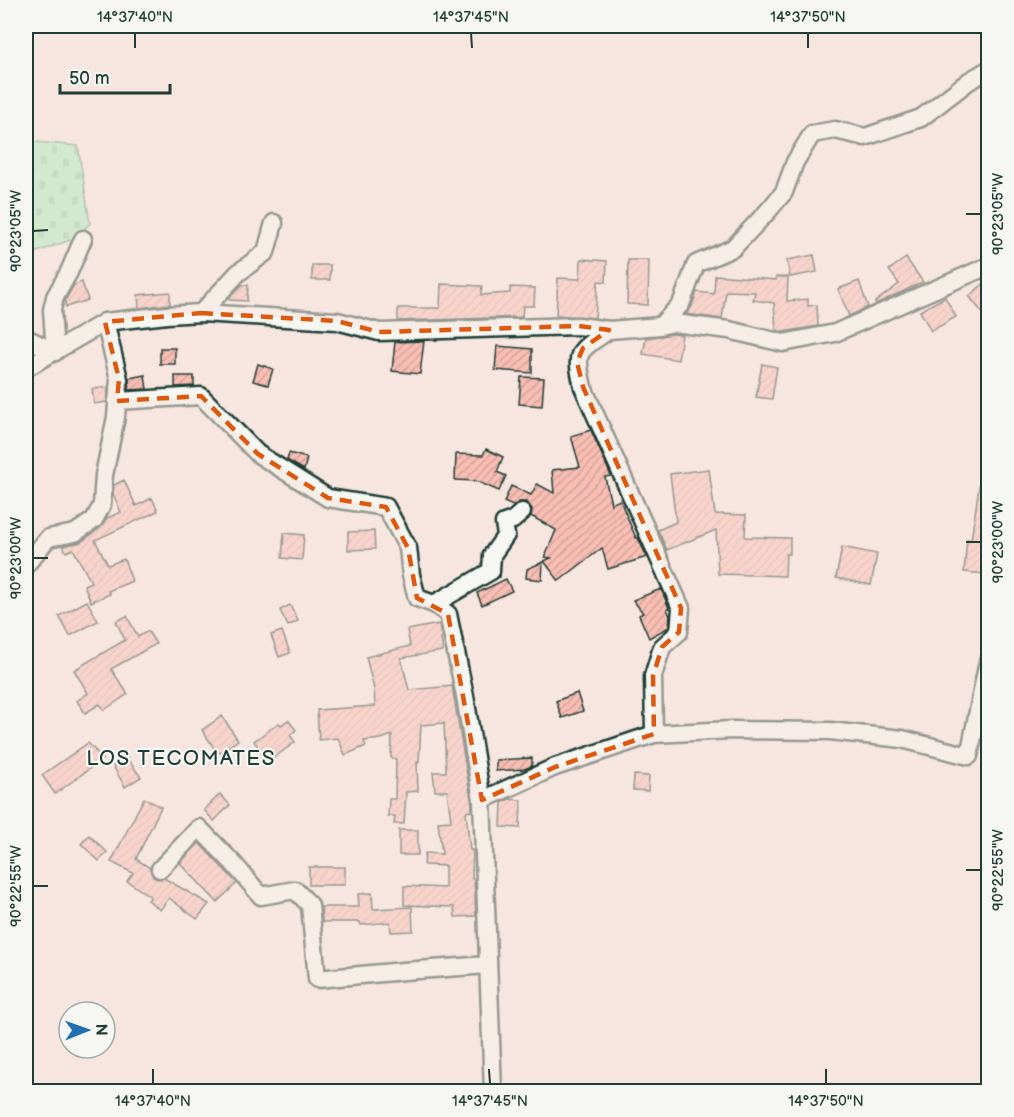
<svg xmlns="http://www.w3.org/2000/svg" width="1014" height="1117" viewBox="0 0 1014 1117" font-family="'Balsamiq Sans',sans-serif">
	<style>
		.cemetery { fill: url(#cemetery-stones); stroke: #629678; stroke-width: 1.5 }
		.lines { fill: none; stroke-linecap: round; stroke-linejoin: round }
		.river { stroke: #81cde1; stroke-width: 27 }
		.building { fill: url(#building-hatch); stroke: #1f3d34; stroke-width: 1.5 }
		.street-casing { stroke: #1f3d34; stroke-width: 21 }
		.street { stroke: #f6f6f2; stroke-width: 16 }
		.marked { fill: none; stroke: #de580e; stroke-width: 4.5; stroke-dasharray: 12 8; stroke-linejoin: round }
		.ticks { fill: none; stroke: #1f3d34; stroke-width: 2 }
		.labels { text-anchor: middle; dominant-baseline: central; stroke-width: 4.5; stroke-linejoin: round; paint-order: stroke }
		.quarter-label { font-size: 21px; letter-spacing: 1.5px; fill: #1f3d34; stroke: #f6f6f2 }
		.neatline { fill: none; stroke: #1f3d34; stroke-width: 2 }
		.ticks-label { font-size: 15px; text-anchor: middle; fill: #1f3d34 }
	</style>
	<defs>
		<pattern id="cemetery-stones" width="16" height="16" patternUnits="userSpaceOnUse" patternTransform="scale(1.5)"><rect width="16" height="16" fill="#a4eebd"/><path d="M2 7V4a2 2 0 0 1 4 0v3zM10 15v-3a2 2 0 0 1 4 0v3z" fill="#8dcda3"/></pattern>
		<pattern id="building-hatch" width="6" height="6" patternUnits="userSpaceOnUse" patternTransform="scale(1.5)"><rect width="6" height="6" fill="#f8bdb3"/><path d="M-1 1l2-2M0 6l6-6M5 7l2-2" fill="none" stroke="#d4a39b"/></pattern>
	</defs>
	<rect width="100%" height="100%" fill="#f7e5df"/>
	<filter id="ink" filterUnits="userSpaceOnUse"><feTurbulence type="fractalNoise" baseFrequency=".0167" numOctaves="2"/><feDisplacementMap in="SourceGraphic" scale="12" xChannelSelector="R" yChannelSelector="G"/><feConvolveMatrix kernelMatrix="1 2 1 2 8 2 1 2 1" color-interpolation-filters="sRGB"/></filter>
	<g filter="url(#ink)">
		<!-- cemetery -->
		<path class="cemetery" d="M26,141L78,146L90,223L76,238L26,256Z"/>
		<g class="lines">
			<!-- river -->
			<path class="river" d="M988,1092V1091"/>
		</g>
		<!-- building -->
		<g class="building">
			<path d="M814,255L817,272L790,277L787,260Z"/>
			<path d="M906,258L923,282L876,304L875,302L899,284L889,270Z"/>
			<path d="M581,259L607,261L606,282L598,281L595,318L556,315L558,278L580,279Z"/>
			<path d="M628,260H649L648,305L627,304Z"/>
			<rect x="312" y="265" width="18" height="15"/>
			<path d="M715,275L776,280V277H788L787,301L808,299V306L817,305L818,326L783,332L776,330L774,303L753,300L755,292L726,291L722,319L686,314L691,308L697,292L714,294Z"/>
			<path d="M988,280V320L969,296Z"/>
			<path d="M859,281L868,307L849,316L838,289Z"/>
			<path d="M82,282L88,300L66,307L65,301L74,285Z"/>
			<path d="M441,284L482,286L481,295L510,293V287L535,288L534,306H523L522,317L398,321V308H440Z"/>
			<path d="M242,285H248L247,301L230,300V297Z"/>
			<path d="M170,292V304L139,308L138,295Z"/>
			<path d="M945,297L956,317L931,331L920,311Z"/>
			<path d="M673,334L682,335L678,360L643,354L646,338Z"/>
			<path d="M424,341L420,374L392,371L395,342Z"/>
			<path d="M497,346L532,349V373L495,370Z"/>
			<rect x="160" y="348" width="15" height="16"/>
			<path d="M258,364L273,369L268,385L253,381Z"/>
			<path d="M762,364L777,367L772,399L756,397Z"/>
			<path d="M145,375L147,389L129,390V378Z"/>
			<path d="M175,376H194V386L175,387Z"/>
			<path d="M521,377L544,378L542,406L519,404Z"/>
			<path d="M108,387L107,402L94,404L92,389Z"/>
			<path d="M591,430L611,476L605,477L611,504L620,500L636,538H638L647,557L608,569L602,548L559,581L544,561L551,558L545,557L556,530L531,516L532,509L526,502H519L513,506L504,502L511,486L531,495L537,484L554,493L552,470L580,467L571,436Z"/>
			<path d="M486,449L503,457L497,472L506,476L499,491L476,481L455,480L456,454L483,455Z"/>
			<path d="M289,453L307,458L304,470L287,460Z"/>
			<path d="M982,467L988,468V552L986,574L964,572L967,539L971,540Z"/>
			<path d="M709,469L715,514L746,515L745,537L790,538V554H786L785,576L718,574L716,530L667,550L658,530L676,522L670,474Z"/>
			<path d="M124,480L136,506L152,498L158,511L95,540L108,565L124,559L132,581L108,591L110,594L91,602L84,585L91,582L73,549L66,552L63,546L81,542L100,528L107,518L121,512L113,494L114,485Z"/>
			<path d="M374,531L375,549L348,550V532Z"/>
			<path d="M284,533L304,535L302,560L282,558Z"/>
			<path d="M842,547L877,554L871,585L836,578Z"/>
			<path d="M543,562L542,580L526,578L527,569Z"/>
			<path d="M506,579L512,591L482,605L477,593Z"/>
			<path d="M661,589L669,608L667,609L670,616L669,627L649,638L639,615L643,613L633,600Z"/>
			<path d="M87,601L98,621L70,636L59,616Z"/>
			<path d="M290,605L298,621L288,626L280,610Z"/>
			<path d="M127,616L138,637L148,631L156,644L111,669L128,694L104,710L100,704L85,713L77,701L88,693L74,670L125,640L116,621Z"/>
			<path d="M439,624L443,651L401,658L409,690L452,686L472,805V811L466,812L470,850H473L472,879H474L476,916L455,917L454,907L404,905V886L445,888V866L424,865L425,853L442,854L438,822L451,821L447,791H435L433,772H446L444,723L421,725L419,762H417L418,791L406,792L404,824H394L395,816H388L389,799H395L396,759L391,758L392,735L381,739L364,741L366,746L345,755L338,738L319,740L317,710L375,706L374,689L366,657L410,646L407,630Z"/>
			<path d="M282,631L290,653L279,657L271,635Z"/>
			<path d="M577,693L583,711L562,718L556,701Z"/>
			<path d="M222,716L238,740L218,754L202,730Z"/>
			<path d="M288,720L296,730L290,735L295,742L268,762L254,741L279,723L281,725Z"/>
			<path d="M88,743L103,759L55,794L42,775Z"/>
			<path d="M126,757L141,777L125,787L113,766Z"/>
			<path d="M532,758V766L524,769L496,771V760Z"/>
			<path d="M634,775L649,776L648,791L633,790Z"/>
			<path d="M220,794L230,805L214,821L204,810Z"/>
			<path d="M144,798L161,807L136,859L150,868L153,877L158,879L164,878L209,904L197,919L169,898L160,910L148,900L151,897L127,881L133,873L111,862Z"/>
			<path d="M509,799L521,800L520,828L501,827L502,803Z"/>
			<rect x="399" y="830" width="19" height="25"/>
			<path d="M89,835L107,852L99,861L81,844Z"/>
			<path d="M199,843L237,883L217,902L180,863Z"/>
			<rect x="309" y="867" width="36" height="18"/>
			<path d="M372,893L373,909L412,907L413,931L391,932L390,922L361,925L360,922H322L321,907H359L358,894Z"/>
		</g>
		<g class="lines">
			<defs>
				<g id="street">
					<path d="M201,313L238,273L266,252L274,223"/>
					<path d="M660,326L681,304L696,264L733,248L768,211L784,192L795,162L812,134L835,130L865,137L921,118L969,81L988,70"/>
					<path d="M609,330C578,352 574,349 583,387L681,608L679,632L662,647L653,676L654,734"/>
					<path d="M26,338L55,352"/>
					<path d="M55,352L52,310L55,297L69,272L83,239"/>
					<path d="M26,368L105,322L167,315L201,313L337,321L379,332L579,326L609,330L660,326L673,323L729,330L783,343L835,333L988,266"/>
					<path d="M117,401L201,396L258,454L328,498L386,507L408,548L411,575L417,598L434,604L448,614L465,696L482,800L493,1092"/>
					<path d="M26,565L48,538L75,533L94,520L102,505L104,475L116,417L119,379L105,322"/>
					<path d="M434,604L491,571L492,555L506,535L504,523L513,520L522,512"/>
					<path d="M482,800L555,767L654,734L731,730L830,731L902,739L969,756L988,661"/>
					<path d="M160,869L199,828L233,863L261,896L295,890L310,905L317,979L404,971L488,965"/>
				</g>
			</defs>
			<!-- street casing -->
			<use href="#street" class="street-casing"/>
			<!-- street -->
			<use href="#street" class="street"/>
		</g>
	</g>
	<!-- marked area -->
	<path d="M0 0H1014V1117H0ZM201,313L337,321L379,332L579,326L609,330L583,348L577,362L583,387L681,608L679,632L662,647L653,676L654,734L555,767L482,800L448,614L417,598L408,548L386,507L328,498L258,454L201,396L117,401L119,379L105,322Z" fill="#f7e5df" fill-opacity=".55" fill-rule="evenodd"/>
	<path class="marked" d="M201,313L337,321L379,332L579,326L609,330L583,348L577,362L583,387L681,608L679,632L662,647L653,676L654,734L555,767L482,800L448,614L417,598L408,548L386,507L328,498L258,454L201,396L117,401L119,379L105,322Z"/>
	<!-- ticks -->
	<path class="ticks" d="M135,33V48M471,33L472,48M808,33V48M966,214H981M33,231L48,230M966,542H981M33,558H48M966,870H981M33,886H48M153,1069V1084M489,1069L490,1084M826,1069V1084"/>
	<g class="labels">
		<!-- quarter labels -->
		<g class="quarter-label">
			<text x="181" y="758">LOS TECOMATES</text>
		</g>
	</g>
	<!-- margin -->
	<rect width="1014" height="1117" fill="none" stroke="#f6f6f2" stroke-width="66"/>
	<!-- north arrow -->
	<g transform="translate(87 1030) rotate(89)"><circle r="28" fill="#f6f6f2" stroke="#a0aca6" stroke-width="1.5"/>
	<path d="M0-4.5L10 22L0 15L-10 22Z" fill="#1f6fb2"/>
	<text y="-9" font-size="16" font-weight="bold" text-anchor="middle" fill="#1f3d34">N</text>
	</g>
	<!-- scale -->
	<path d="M60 84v9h110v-9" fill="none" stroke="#1f3d34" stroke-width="3"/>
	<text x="69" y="84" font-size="18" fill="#1f3d34" stroke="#f6f6f2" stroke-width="4.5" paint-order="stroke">50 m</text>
	<rect x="33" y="33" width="948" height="1051" class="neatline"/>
	<g class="ticks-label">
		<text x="135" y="22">14°37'40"N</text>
		<text x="471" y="22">14°37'45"N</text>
		<text x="808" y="22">14°37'50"N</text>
		<text transform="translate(998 214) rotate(-90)" y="5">90°23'05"W</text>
		<text transform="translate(16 231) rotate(-90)" y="5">90°23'05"W</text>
		<text transform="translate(998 542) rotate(-90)" y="5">90°23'00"W</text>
		<text transform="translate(16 558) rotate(-90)" y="5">90°23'00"W</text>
		<text transform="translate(998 870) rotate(-90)" y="5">90°22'55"W</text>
		<text transform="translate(16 886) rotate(-90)" y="5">90°22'55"W</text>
		<text x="153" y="1106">14°37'40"N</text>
		<text x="490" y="1106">14°37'45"N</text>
		<text x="826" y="1106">14°37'50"N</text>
	</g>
</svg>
